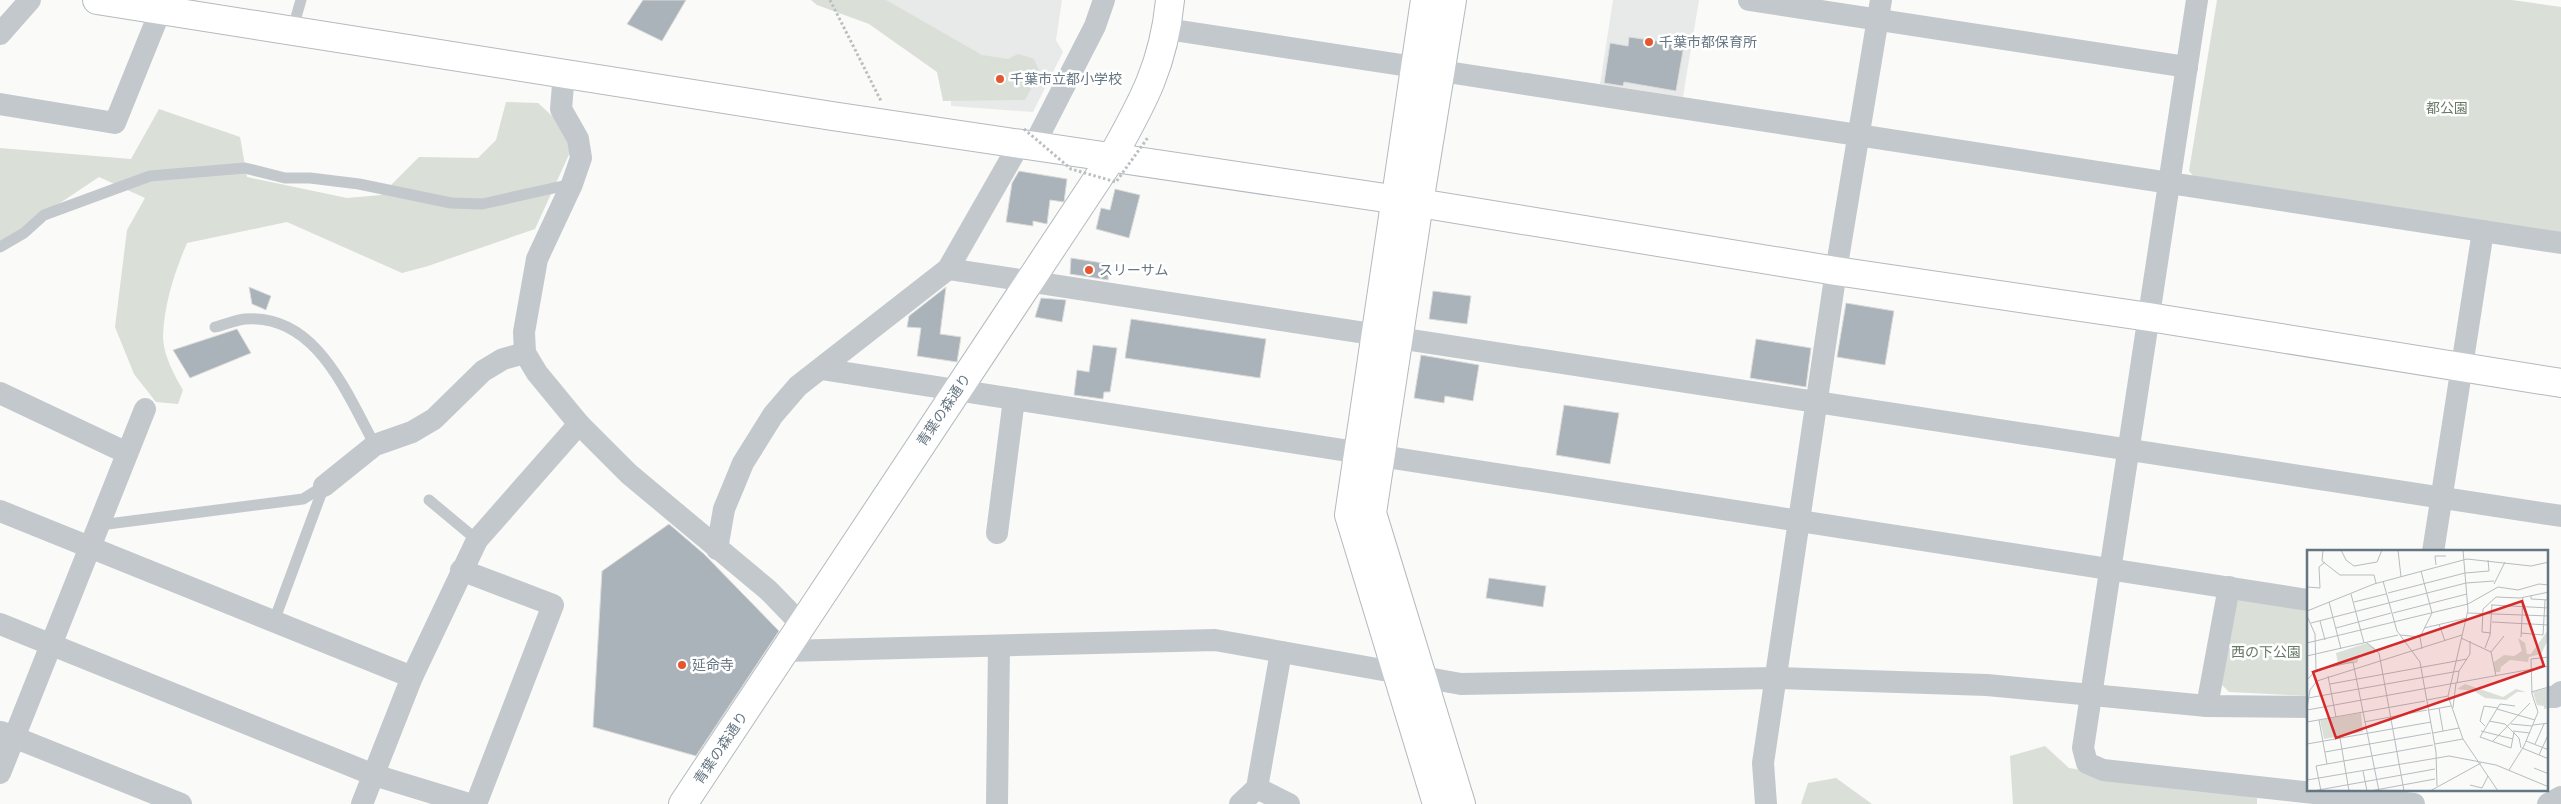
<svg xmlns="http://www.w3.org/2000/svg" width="2561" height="804" viewBox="0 0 2561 804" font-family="'Nunito Sans','Noto Sans JP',sans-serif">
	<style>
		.built { fill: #e8e9e9 }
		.green { fill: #dadfd7 }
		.building { fill: #aab3b9; stroke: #dcdcda }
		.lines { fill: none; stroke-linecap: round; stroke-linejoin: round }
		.secondary-casing { stroke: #b3babf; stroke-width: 30 }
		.path { stroke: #bbbfc2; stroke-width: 3; stroke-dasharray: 2.5 2.5; stroke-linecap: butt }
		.lane { stroke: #c3c8cc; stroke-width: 11 }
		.street { stroke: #c3c8cc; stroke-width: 22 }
		.secondary { stroke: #fff; stroke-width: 28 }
		.path-bridge { stroke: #bbbfc2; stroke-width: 3; stroke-dasharray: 2.5 2.5; stroke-linecap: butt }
		.poi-dot { fill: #e4572e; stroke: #fff; stroke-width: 2 }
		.labels { text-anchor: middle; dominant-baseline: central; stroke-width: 5; stroke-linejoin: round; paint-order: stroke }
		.poi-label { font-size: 14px; fill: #657683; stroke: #fff; text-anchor: start }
		.park-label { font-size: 14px; fill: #687a64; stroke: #fff }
		.street-label { font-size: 14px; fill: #657683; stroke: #fff }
		.inset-road { fill: none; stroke: #b5bdc2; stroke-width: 1 }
		.view { fill: #d62828; fill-opacity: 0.15; stroke: #d62828; stroke-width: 2.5 }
		.inset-edge { fill: none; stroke: #657683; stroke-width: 2.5 }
	</style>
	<rect width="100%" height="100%" fill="#fafaf8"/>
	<!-- built -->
	<g class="built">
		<path d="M882,0H1062L1056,40L1063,52L1033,112L951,106L950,49Z"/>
		<path d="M1613,0H1699L1683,97L1600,84Z"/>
	</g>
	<!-- green -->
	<g class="green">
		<path d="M811,0H886L982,55L1008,59L1018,54L1034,59L1040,73L1025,100L943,101L937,72L869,24L817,5Z"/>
		<path d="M2217,0H2512L2561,7V235L2196,179L2189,171Z"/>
		<path d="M506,102L538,103L562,125L572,148L535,229L428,266L402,273L287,222L187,243C175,271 164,304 163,336C163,354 174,375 183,390L178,404L156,402L134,374L115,327L127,230L145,198L99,177L0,243V148L131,159L159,109L240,137L247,177L347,198L381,195L419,157L478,158L496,140Z"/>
		<path d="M2241,597L2308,607V696L2229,692L2218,681L2231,603Z"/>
		<path d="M2045,746L2069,768L2257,798V804H2013L2010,756Z"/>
		<path d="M1836,778L1872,804H1801L1808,783Z"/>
	</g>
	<!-- building -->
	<g class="building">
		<path d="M643,0H686L662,41L627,24Z"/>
		<path d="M1629,37L1684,45L1676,91L1624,82L1623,86L1604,83L1610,43L1628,46Z"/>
		<path d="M1019,171L1067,179L1064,202L1050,200L1047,224L1033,221V226L1006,222L1012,183Z"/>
		<path d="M1115,189L1140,195L1129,238L1096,229L1101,208L1110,210Z"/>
		<path d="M1071,258L1109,264L1108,280L1070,274Z"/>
		<path d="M249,287L271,296L266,310L252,304Z"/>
		<path d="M946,287L940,334L961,337L957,362L917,356L921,328L907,327L909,316Z"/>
		<path d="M1433,291L1471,296L1467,324L1429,319Z"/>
		<path d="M1041,298L1066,300L1062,322L1035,317Z"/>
		<path d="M1846,303L1894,311L1885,365L1837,357Z"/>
		<path d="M1131,319L1266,339L1260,378L1125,358Z"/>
		<path d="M237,329L251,353L190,378L173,350Z"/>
		<path d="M1756,339L1811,348L1806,387L1750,378Z"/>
		<path d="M1093,345L1117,348L1110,392H1104L1103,399L1074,395L1077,370L1089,372Z"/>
		<path d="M1421,355L1479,365L1473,401L1445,396L1444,403L1414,398Z"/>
		<path d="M1564,405L1619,413L1610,464L1556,455Z"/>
		<path d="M669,524L704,554L779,631L696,756L593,727L602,571Z"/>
		<path d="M1489,578L1546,586L1543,607L1486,598Z"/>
	</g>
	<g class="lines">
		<defs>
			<g id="secondary">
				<path d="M97,0L832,116L1419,203L1836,271L2149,317L2561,383"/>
				<path d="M1425,0L1349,515L1437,804"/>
				<path d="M1452,0L1419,203L1372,513L1461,804"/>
				<path d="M683,804L1112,157C1143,102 1164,64 1170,0"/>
			</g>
		</defs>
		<!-- secondary casing -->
		<use href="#secondary" class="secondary-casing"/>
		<!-- path -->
		<path class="path" d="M830,0L881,101"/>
		<!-- lane -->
		<g class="lane">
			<path d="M292,31L301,0"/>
			<path d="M0,247L24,233L44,215L150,176L245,168L285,178H310L359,184L451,203L482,204L572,184"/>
			<path d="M215,327C224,325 235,320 245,319C317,314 346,393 375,445"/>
			<path d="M429,500L477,540"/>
			<path d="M100,525L303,499L324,486"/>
			<path d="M274,621L324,486"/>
		</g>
		<!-- street -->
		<g class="street">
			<path d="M1749,0L2187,67"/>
			<path d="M2197,0L2083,748L2087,763L2103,770L2414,804"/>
			<path d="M1167,29L1415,67"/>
			<path d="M0,34L30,0"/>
			<path d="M1441,71L2561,243"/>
			<path d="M564,73L561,109L578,139L581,158L572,184L537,259L524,332L525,353L537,373L579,424L629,474L768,590L802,625"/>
			<path d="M0,104L115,123L161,9"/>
			<path d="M1034,145L1095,26L1104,0"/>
			<path d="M948,269L2561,516"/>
			<path d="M821,369L2308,600"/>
			<path d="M0,393L127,453"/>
			<path d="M324,486L375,445L412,432L434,419L483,371L503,359L525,353"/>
			<path d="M0,511L412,677"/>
			<path d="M997,533L1014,399"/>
			<path d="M717,549L724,509L734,485L743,463L773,415L798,386L948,269L1020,143"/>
			<path d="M2433,552L2483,231"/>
			<path d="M461,570L553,605L476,804"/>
			<path d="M0,624L374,775L469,804"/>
			<path d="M785,651L1215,640L1461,684L1776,678L1987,685L2207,706L2308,707"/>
			<path d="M2547,697H2555L2561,692"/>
			<path d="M2207,706L2229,587"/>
			<path d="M1,732L181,804"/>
			<path d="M0,773L145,409"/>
			<path d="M1257,788L1289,804"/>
			<path d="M362,804L412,677L477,540L579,424"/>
			<path d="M997,804L999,646"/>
			<path d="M1240,804L1257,788L1281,652"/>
			<path d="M1766,804L1763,763L1836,271L1881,0"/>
			<path d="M2548,804L2561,797"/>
		</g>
		<!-- secondary -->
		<use href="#secondary" class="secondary"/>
		<!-- path-bridge -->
		<path class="path-bridge" d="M1024,129L1071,169L1116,182L1149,136"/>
	</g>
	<!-- markers -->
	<g class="poi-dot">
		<circle cx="1649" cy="42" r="5"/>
		<circle cx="1000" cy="79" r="5"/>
		<circle cx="1089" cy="270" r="5"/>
		<circle cx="682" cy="665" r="5"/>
	</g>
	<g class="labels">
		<!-- poi labels -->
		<g class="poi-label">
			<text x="1659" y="42">千葉市都保育所</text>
			<text x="1010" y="79">千葉市立都小学校</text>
			<text x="1099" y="270">スリーサム</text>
			<text x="692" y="665">延命寺</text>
		</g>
		<!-- park labels -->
		<g class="park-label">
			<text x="2447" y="108">都公園</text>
			<text x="2266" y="652">西の下公園</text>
		</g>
		<!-- street labels -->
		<g class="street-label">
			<text transform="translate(944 410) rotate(-56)">青葉の森通り</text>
			<text transform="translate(721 748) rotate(-56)">青葉の森通り</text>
		</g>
	</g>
	<!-- overview -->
	<g transform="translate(2307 550)">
		<rect width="241" height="241" fill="#fafaf8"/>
		<path d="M241,80V90L234,104L222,107L221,112L203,110L194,117L193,122H188L187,112L197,105L207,106L215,101L211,88L218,93L220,104H224ZM60,93L68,98V103L53,104L50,113L31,114L29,103ZM158,134L196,147L209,139L219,142H210L199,150L178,148L167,141L150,139ZM241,138V158L237,159V156L230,155L226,142ZM54,163L56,182L17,189L13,170Z" fill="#dadfd7"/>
		<path class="inset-road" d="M16,0L15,11L33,25H67L69,33M34,0L39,10L47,16L70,12L75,0M91,0L94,27M156,0L161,60L141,146L156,189L191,241M129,15L128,6H139M114,21L125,63L113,87L115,99M76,31L90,81L113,112L129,202L130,236M187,34L198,12M0,37L13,38L12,17L18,12M81,43L158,23L182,21L181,10M44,44L57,93M224,45V49L242,50M22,52L34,99M47,52L79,44M185,55L242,58M0,61L67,34L160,9L224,16L242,12M86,63L160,44M161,63L242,66M0,66L8,84L9,120M13,71L18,90M185,72L242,75M4,73L159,33L187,31M132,74L138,91M29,78L84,63M117,78L160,68M184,83L175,82L176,59L189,47L213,48L242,42M214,83L236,85M93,85L113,87M236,85L238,50M214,87L216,47M154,88L184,102L189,126M0,93L161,54L191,37L211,40L232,34L242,35M60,93L72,103L97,241M178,98L183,85L185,54M184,102L197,86M0,106L91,85M21,126L29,167M0,130L9,120L46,112L72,241M150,133L152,121L163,104V91M23,134L160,109M224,142L242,137M1,148L152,121M120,150L141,146M0,158L3,140L10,131L155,85M132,158L136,181M146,158L149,133M190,159L228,170M0,160L242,116M122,160L144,156M12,170L20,214L9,216L14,241M182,171L198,174L212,188L214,198M0,172L118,151M57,172L120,160M204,174L225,176M226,175L242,173M178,176L173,171L177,156L191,158M174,181L206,189M206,181L223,183M207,182L204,198L173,187L193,154L208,156M126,183L152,178M33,188L42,241M186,191L223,153M219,191L242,200M0,194L124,172M128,194L156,189M228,194L237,174M215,198L242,209M18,202L124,183M232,205L242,183M20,214L126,195M227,218L242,224M202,220L217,196L231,162L225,144L224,109L242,107M56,221L60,241M0,230L142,206L189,215L242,237M163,235L175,238L181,226M6,241L128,219M63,241L128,229M123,241L174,213"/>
		<path class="view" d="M215,51L237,116L29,188L6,122Z"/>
		<rect width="241" height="241" class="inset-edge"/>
	</g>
</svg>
